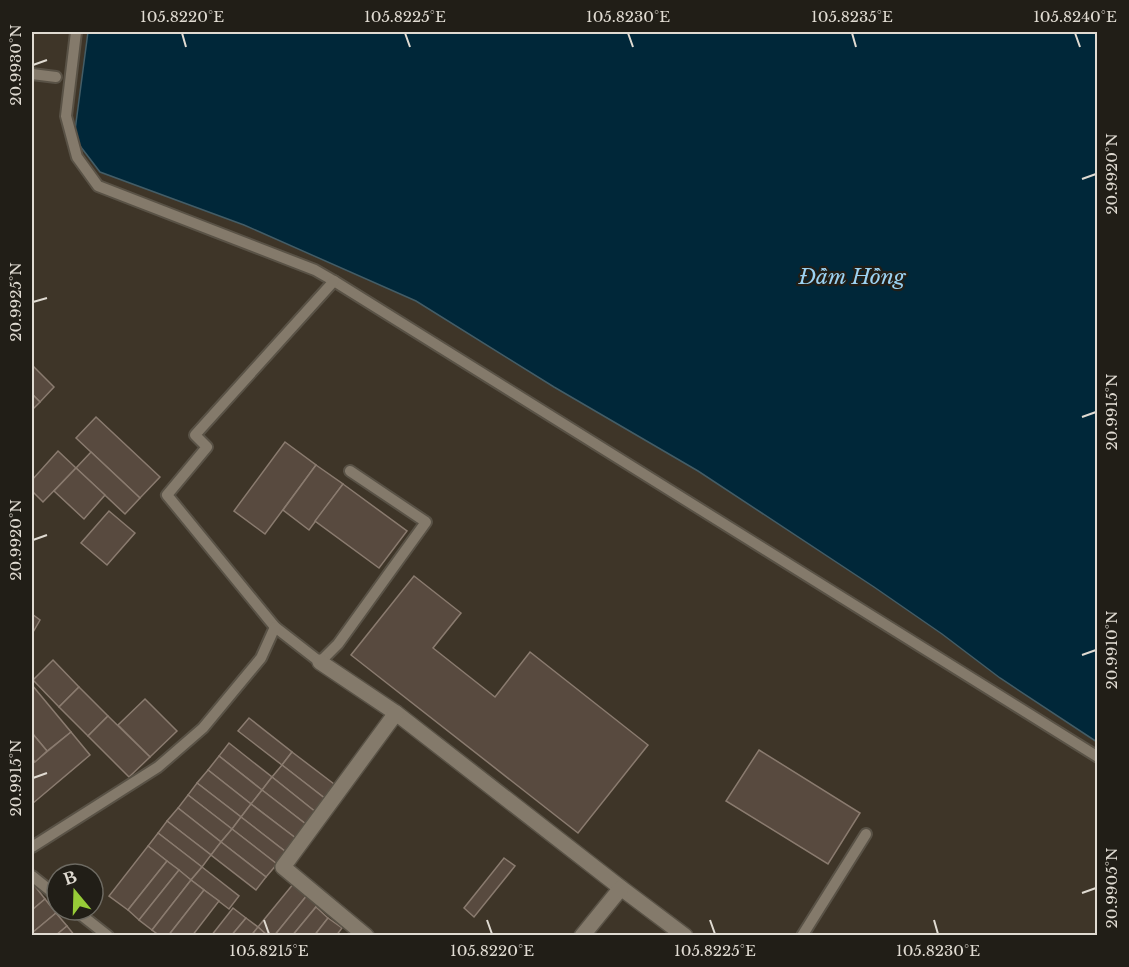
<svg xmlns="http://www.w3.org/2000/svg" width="1129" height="967" viewBox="0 0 1129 967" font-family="'Libre Baskerville',serif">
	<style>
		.water { fill: #002739; stroke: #435d67; stroke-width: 1.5 }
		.building { fill: #584a3f; stroke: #8a7b6f; stroke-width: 1.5 }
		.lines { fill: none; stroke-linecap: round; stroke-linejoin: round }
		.service-casing { stroke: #595246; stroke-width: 14 }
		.minor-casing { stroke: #595246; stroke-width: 18 }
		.service { stroke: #847a6b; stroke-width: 10 }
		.minor { stroke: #847a6b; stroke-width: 15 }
		.ticks { fill: none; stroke: #e0dbd2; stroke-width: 2 }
		.labels { text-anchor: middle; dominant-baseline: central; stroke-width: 4.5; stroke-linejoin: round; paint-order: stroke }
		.water-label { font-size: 21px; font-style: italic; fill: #9bd2f2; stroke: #211e17 }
		.neatline { fill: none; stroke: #e0dbd2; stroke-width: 2 }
		.ticks-label { font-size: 15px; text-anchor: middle; fill: #e0dbd2 }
	</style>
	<rect width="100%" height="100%" fill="#3e3528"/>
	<!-- water -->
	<path class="water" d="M88,32H1097V742L1000,678L942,634L874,587L698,471L554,387L416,301L244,225L100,172L74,138Z"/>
	<!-- building -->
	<g class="building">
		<path d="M32,365L54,387L40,402L32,394Z"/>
		<path d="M32,394L40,402L32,410Z"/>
		<path d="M96,417L160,477L140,498L76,438Z"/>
		<path d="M285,442L316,465L265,534L234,511Z"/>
		<path d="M58,451L76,468L43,502L32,491V480Z"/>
		<path d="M91,452L140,498L125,514L76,468Z"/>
		<path d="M316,465L343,484L309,530L283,510Z"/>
		<path d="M76,468L105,495L84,519L54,491Z"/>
		<path d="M343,484L407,531L379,568L315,521Z"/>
		<path d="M109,511L135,533L107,565L81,543Z"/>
		<path d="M414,576L461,613L433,648L495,697L530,652L648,745L578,833L351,655Z"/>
		<path d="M32,614L40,620L32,634Z"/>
		<path d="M53,660L79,687L59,707L33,680Z"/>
		<path d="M32,685L71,732L47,751L32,733Z"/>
		<path d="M79,687L108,716L88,736L59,707Z"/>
		<path d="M145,699L177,731L150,757L118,725Z"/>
		<path d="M108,716L150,757L129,777L88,736Z"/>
		<path d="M249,718L292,752L282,765L238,731Z"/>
		<path d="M71,732L90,755L32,804V764Z"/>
		<path d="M32,733L47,751L35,762L32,758Z"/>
		<path d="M229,743L272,777L262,790L219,756Z"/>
		<path d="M759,750L860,813L828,864L726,801Z"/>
		<path d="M292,752L338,787L327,800L282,765Z"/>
		<path d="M219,756L262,790L251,804L208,770Z"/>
		<path d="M282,765L327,800L317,813L272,777Z"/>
		<path d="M208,770L251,804L241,817L197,783Z"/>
		<path d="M272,777L317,813L307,825L262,790Z"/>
		<path d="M197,783L241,817L232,829L188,795Z"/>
		<path d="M262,790L307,825L297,839L251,804Z"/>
		<path d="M188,795L232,829L221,842L178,808Z"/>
		<path d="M251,804L297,839L286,852L241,817Z"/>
		<path d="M178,808L221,842L211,855L167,821Z"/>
		<path d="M241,817L286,852L277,864L232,829Z"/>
		<path d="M167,821L211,855L202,867L158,833Z"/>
		<path d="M232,829L277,864L266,877L221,842Z"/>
		<path d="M158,833L202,867L191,880L148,846Z"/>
		<path d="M221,842L266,877L256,890L211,855Z"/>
		<path d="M148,846L167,861L128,910L109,896Z"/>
		<path d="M504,858L515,866L474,917L464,908Z"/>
		<path d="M167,861L179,870L139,920L128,910Z"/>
		<path d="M202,867L239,896L229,909L191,880Z"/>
		<path d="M179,870L191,880L152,930L139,920Z"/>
		<path d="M191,880L204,890L168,936H160L152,930Z"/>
		<path d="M294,883L308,894L274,936H268L258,927Z"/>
		<path d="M34,885L45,899L32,910V887Z"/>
		<path d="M204,890L219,901L192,936H168Z"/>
		<path d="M308,894L319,903L292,936H274Z"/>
		<path d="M45,899L56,913L32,933V910Z"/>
		<path d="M316,907L328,918L314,936H292Z"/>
		<path d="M233,908L246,918L231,936H211Z"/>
		<path d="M56,913L67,926L55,936H32V933Z"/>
		<path d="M246,918L258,927L251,936H231Z"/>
		<path d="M328,918L342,928L336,936H314Z"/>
		<path d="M67,926L75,936H55Z"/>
		<path d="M258,927L268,936H251Z"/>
	</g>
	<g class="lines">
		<defs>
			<g id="service">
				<path d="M76,32L66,116L77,157L98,186L315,270L334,281L1098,757"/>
				<path d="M32,74L56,77"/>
				<path d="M334,281L195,435L207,447L167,495L275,627L320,662L338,644L426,522L350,471"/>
				<path d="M32,847L158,767L203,728L261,658L275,627"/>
				<path d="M32,876L57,896"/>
				<path d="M75,910L108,936"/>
				<path d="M802,936L866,834"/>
			</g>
			<g id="minor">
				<path d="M320,662L396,713L621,888L685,936"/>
				<path d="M366,936L283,867L396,713"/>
				<path d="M582,936L621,888"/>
			</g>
		</defs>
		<!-- service casing -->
		<use href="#service" class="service-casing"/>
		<!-- minor casing -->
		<use href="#minor" class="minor-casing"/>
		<!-- service -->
		<use href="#service" class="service"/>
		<!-- minor -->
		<use href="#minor" class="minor"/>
	</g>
	<!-- ticks -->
	<path class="ticks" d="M182,33L186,47M405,33L410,47M628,33L633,47M852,33L856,47M1075,33L1080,47M33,65L47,60M1082,179L1096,174M33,302L47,298M1082,417L1096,412M33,540L47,535M1082,655L1096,650M33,778L47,773M1082,893L1096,888M264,920L269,934M487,920L492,934M710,920L715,934M934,920L938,934"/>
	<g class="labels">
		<!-- water labels -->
		<g class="water-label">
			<text x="852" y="277">Đầm Hồng</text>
		</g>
	</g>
	<!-- border -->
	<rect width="1129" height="967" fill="none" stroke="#211e17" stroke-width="66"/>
	<!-- north arrow -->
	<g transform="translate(75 892) rotate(341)"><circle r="28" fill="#211e17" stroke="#6d6a62" stroke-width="1.5"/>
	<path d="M0-4.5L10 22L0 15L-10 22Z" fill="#97cc38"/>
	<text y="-9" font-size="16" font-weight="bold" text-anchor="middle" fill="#e0dbd2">B</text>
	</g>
	<rect x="33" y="33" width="1063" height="901" class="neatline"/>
	<g class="ticks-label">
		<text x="182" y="22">105.8220°E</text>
		<text x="405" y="22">105.8225°E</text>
		<text x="628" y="22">105.8230°E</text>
		<text x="852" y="22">105.8235°E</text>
		<text x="1075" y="22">105.8240°E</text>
		<text transform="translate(16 65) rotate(-90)" y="5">20.9930°N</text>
		<text transform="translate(1112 174) rotate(-90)" y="5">20.9920°N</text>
		<text transform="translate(16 302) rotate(-90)" y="5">20.9925°N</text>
		<text transform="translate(1112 412) rotate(-90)" y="5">20.9915°N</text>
		<text transform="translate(16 540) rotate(-90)" y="5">20.9920°N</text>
		<text transform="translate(1112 650) rotate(-90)" y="5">20.9910°N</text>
		<text transform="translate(16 778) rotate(-90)" y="5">20.9915°N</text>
		<text transform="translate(1112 888) rotate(-90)" y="5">20.9905°N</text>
		<text x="269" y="956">105.8215°E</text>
		<text x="492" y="956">105.8220°E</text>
		<text x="715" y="956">105.8225°E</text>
		<text x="938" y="956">105.8230°E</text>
	</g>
</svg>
